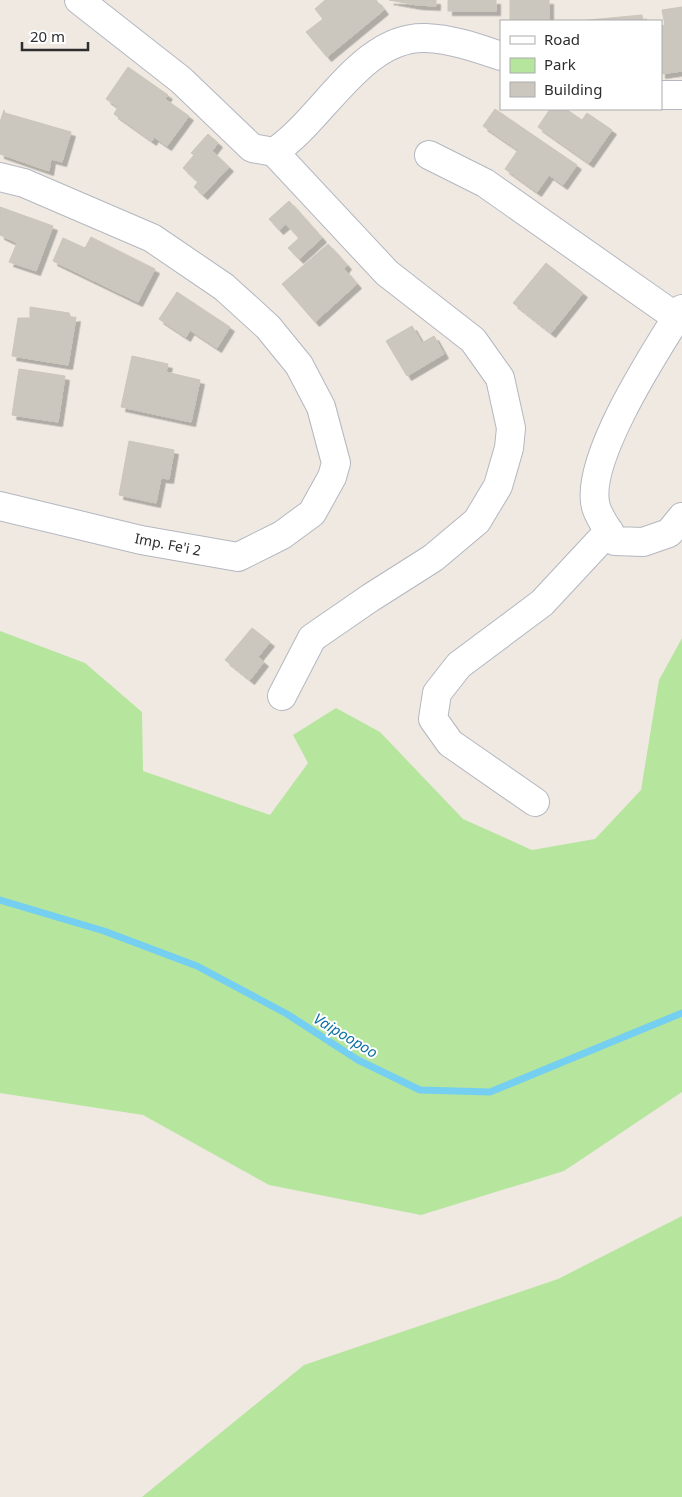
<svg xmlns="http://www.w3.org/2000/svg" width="682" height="1497" viewBox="0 0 682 1497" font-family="'Noto Sans',sans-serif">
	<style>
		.green { fill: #b6e59e }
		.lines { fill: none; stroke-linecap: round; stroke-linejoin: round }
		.stream { stroke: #75cff0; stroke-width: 7 }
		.building { fill: #cbc7bf; stroke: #cbc5ba; filter: url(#shadow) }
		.minor-casing { stroke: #b4b7c1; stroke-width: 30 }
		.minor { stroke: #fff; stroke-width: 28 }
		.labels { text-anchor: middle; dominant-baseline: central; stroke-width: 4; stroke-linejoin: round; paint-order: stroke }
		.street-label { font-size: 14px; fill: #2e2e2e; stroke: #fff }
		.water-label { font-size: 15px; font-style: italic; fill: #0d6fa3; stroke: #fff }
	</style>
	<defs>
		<filter id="shadow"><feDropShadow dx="4.5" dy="4.5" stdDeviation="0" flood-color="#0004"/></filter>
	</defs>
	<rect width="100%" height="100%" fill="#efe9e1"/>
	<!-- green -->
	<g class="green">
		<path d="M0,631L85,663L142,712L143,771L270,815L308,763L293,735L336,708L380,732L463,819L532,850L595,839L641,790L659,680L682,638V1092L564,1171L421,1215L269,1185L143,1115L0,1093Z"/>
		<path d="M682,1216V1497H142L304,1365L558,1279Z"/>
	</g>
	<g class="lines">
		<!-- stream -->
		<path class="stream" d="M0,900L104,931L197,966L287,1014L358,1060L420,1090L490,1092L682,1013"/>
	</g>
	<!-- building -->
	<g class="building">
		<path d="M325,0H376L384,10L327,57L306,32L323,19L315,9Z"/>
		<path d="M389,0H436V6L417,5Z"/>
		<rect x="448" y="0" width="48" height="11"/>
		<rect x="510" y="0" width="39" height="21"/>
		<path d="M682,7V71L661,74V26L665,25L662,10Z"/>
		<path d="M642,15L643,21H578Z"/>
		<path d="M128,67L168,95L165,99L189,116L167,146L154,137L152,141L114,114L118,107L106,99Z"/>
		<path d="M495,109L577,165L563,185L549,175L537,192L505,169L518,150L483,126Z"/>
		<path d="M550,109H566L582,120L587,113L612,130L589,163L538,127Z"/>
		<path d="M4,110L5,113L71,132L62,162L51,159L49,171L0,154V122Z"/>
		<path d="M208,134L218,143L212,151L229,167L203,195L194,187L198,182L183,168L194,155L191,153Z"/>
		<path d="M289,201L322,238L299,259L288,248L299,238L286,224L279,230L269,219Z"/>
		<path d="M0,207L53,226L36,271L9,262L17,243L0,235Z"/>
		<path d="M91,237L155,269L138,302L53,261L63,238L85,248Z"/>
		<path d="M328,244L347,265L344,269L357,284L315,322L282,284Z"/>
		<path d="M546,263L583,293L551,333L513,303Z"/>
		<path d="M177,292L230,327L217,348L190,330L186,337L159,319Z"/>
		<path d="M30,307L69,313L71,318L76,317L68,365L12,356L18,318H30Z"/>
		<path d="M412,326L422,343L434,336L444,354L407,376L386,341Z"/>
		<path d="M132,356L168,364L166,372L200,380L191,422L121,407Z"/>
		<path d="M19,369L65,376L58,422L12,415Z"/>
		<path d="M129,441L174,450L169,479L161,478L156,503L119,495Z"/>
		<path d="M252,628L270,642L258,657L264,662L250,680L225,660Z"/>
	</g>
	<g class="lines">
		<defs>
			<g id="minor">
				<path d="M79,0L181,80L252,148L274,152L387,273L473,340L500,378L511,428L509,448L498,486L477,521L433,558L370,598L312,638L282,696"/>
				<path d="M661,95H682"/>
				<path d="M274,152C323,120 362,35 426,38C452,39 477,48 501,56"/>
				<path d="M429,155L485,183L676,317"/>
				<path d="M0,177L24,183L152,238L224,287L268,327L299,365L321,407L336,463L332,477L312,513L282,535L238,557L141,540L0,506"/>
				<path d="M682,309C657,349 583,461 596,507C599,518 609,531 615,541L643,542L669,533L682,517"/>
				<path d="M535,802L450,743L433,719L437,693L459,665L542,603L609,531"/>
			</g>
		</defs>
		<!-- minor casing -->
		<use href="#minor" class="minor-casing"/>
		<!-- minor -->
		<use href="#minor" class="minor"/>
	</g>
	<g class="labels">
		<!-- street labels -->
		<g class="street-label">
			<text transform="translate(168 544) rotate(11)">Imp. Fe'i 2</text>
		</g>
		<!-- water labels -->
		<g class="water-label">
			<text transform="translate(346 1035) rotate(31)">Vaipoopoo</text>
		</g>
	</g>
	<!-- legend -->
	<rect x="500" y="20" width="162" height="90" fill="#ffffff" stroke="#ababab"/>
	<rect x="510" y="36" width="25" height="8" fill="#ffffff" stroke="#ababab"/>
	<text x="544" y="45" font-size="15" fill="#2e2e2e">Road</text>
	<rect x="510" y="58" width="25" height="15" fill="#b6e59e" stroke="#ababab"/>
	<text x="544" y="70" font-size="15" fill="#2e2e2e">Park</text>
	<rect x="510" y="82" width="25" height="15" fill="#cbc7bf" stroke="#ababab"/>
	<text x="544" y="95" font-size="15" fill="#2e2e2e">Building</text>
	<!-- scale -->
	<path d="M22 42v8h66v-8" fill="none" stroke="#2e2e2e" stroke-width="2.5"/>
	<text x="30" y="42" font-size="15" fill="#2e2e2e" stroke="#ffffff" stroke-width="4" paint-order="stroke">20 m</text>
</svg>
